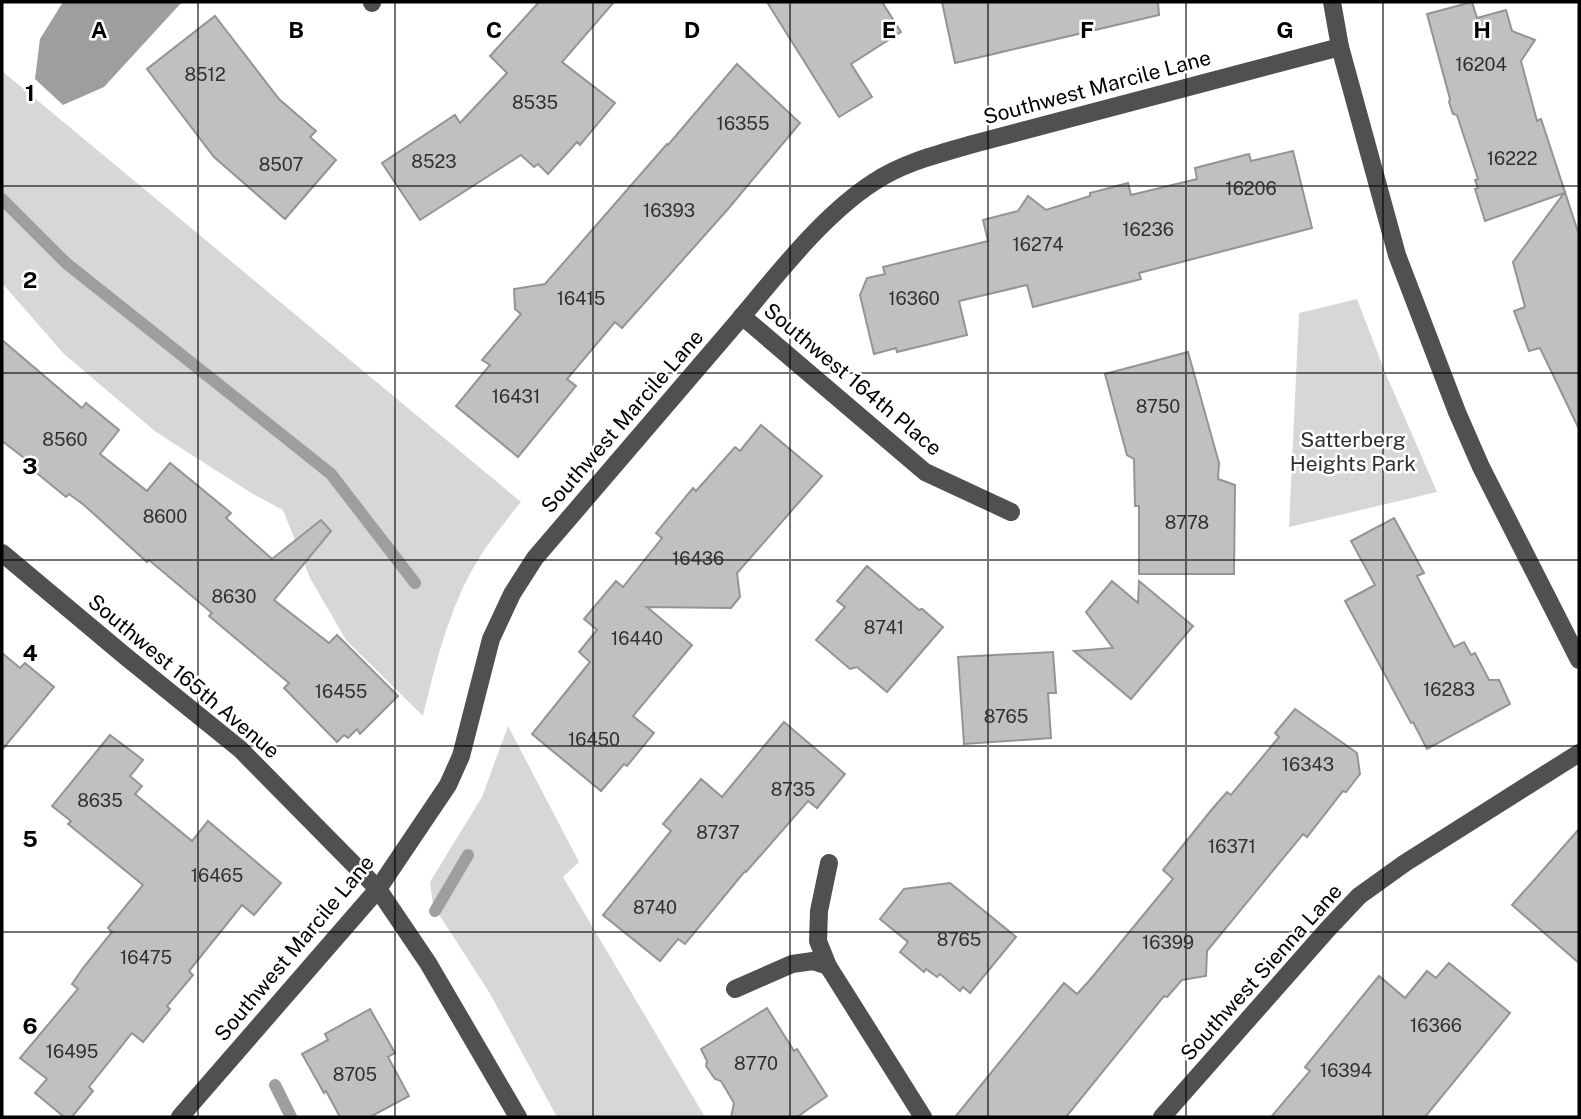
<svg xmlns="http://www.w3.org/2000/svg" width="1581" height="1119" viewBox="0 0 1581 1119" font-family="'Public Sans',sans-serif">
	<style>
		.green { fill: #d7d7d7 }
		.water { fill: #9e9e9e }
		.lines { fill: none; stroke-linecap: round; stroke-linejoin: round }
		.stream { stroke: #9e9e9e; stroke-width: 12 }
		.building { fill: #c0c0c0; stroke: #949494; stroke-width: 2 }
		.minor { stroke: #505050; stroke-width: 18 }
		.grid { fill: none; stroke: #000; stroke-width: 2; stroke-opacity: 0.55 }
		.labels { text-anchor: middle; dominant-baseline: central; stroke-width: 5; stroke-linejoin: round; paint-order: stroke }
		.number-label { font-size: 18px; fill: #303030 }
		.street-label { font-size: 21px; fill: #000; stroke: #fff }
		.park-label { font-size: 21px; fill: #2e2e2e; stroke: #fff }
		.grid-label { font-size: 23px; text-anchor: middle; font-weight: bold; fill: #000; stroke: #fff; stroke-width: 5; stroke-linejoin: round; paint-order: stroke }
	</style>
	<rect width="100%" height="100%" fill="#fff"/>
	<!-- green -->
	<g class="green">
		<path d="M2,71L521,502C509,517 496,533 485,549C451,599 437,658 423,716L346,640L310,578L283,510L253,494L156,432L64,354L2,283Z"/>
		<path d="M1357,299L1385,372L1437,492L1289,527L1299,313Z"/>
		<path d="M508,726L579,862L563,877L705,1117H557L489,992L433,905L430,882L482,797Z"/>
	</g>
	<!-- water -->
	<path class="water" d="M63,2H182L104,87L63,105L35,79L40,39Z"/>
	<g class="lines">
		<!-- stream -->
		<g class="stream">
			<path d="M2,199L66,263L331,474L415,583"/>
			<path d="M435,911L468,855"/>
			<path d="M275,1085L291,1117"/>
		</g>
	</g>
	<!-- building -->
	<g class="building">
		<path d="M539,2H614L562,62L615,103L580,145L577,142L548,174L538,164L534,167L521,155L420,220L382,163L455,115L460,123L507,73L490,56Z"/>
		<path d="M767,2H882L901,32L851,64L872,97L839,117Z"/>
		<path d="M942,2H1158L1159,15L955,63Z"/>
		<path d="M1472,2L1477,18L1506,10L1512,31L1535,40L1521,61L1537,121L1541,119L1579,235V429L1540,348L1529,351L1514,311L1525,307L1513,262L1564,193L1485,221L1475,189L1478,188L1475,180L1478,179L1457,115L1453,114L1449,102L1450,99L1427,14Z"/>
		<path d="M215,16L279,99L316,131L310,137L336,160L285,219L214,157L147,69Z"/>
		<path d="M737,64L800,123L728,209L622,328L615,322L567,379L576,386L518,457L456,406L490,365L482,360L521,314L515,309L514,289L545,284L667,144L668,145Z"/>
		<path d="M1293,151L1312,228L1139,273L1141,279L1033,307L1027,285L959,301L967,335L897,352L896,348L874,354L860,295L867,278L885,274L883,267L988,241L983,220L1018,211L1028,196L1046,210L1090,196V193L1128,183L1131,195L1197,179L1195,168L1249,154L1251,161Z"/>
		<path d="M2,340L82,408L86,403L119,430L100,454L147,491L170,463L231,513L226,518L272,559L321,520L331,531L274,600L329,643L337,635L398,696L360,734L357,729L348,738L344,735L337,742L284,688L289,683L209,616L212,613L149,560L147,562L84,505L69,494L66,497L33,470L36,467L2,441Z"/>
		<path d="M1188,352L1219,463L1218,479L1235,485L1234,574H1139V506H1135L1134,459L1127,455L1105,374Z"/>
		<path d="M761,425L822,476L737,573L740,597L731,608L647,607L692,645L633,716L654,733L627,766L624,764L601,791L532,734L590,662L579,652L597,630L584,619L616,581L623,587L662,538L656,533L693,488L696,491L735,447L740,451Z"/>
		<path d="M1394,518L1424,573L1417,576L1454,647L1464,642L1471,655L1475,653L1489,680H1499L1510,704L1427,749L1413,722L1411,723L1345,601L1375,585L1351,541Z"/>
		<path d="M867,566L919,610L922,609L943,627L887,692L857,667L850,669L816,640L845,607L837,601Z"/>
		<path d="M1112,581L1138,603L1139,581L1193,626L1131,699L1074,651L1113,648L1086,612Z"/>
		<path d="M1053,652L1056,693H1048L1051,738L964,744L958,657Z"/>
		<path d="M2,653L20,668L25,663L54,687L2,750Z"/>
		<path d="M1295,709L1357,753L1360,774L1346,792L1343,791L1307,837L1303,834L1207,951L1206,976L1182,980L1167,997L1164,996L1066,1117H955L1064,983L1077,994L1089,981L1173,879L1163,870L1213,808L1227,792L1231,795L1279,737L1275,733Z"/>
		<path d="M784,722L845,774L817,808L808,801L746,872L745,871L685,944L678,939L660,961L603,915L671,831L663,824L701,779L722,797Z"/>
		<path d="M110,735L143,760L130,776L142,786L135,794L192,841L208,821L281,883L254,915L242,905L189,971L193,975L167,1006L170,1009L143,1042L132,1033L89,1087L93,1091L72,1117H64L35,1093L47,1079L20,1058L78,989L72,984L83,968L112,932L108,928L143,885L68,824L71,821L52,806Z"/>
		<path d="M1579,829V963L1512,905Z"/>
		<path d="M950,883L1016,937L970,993L963,987L960,991L940,974L937,977L926,969L924,972L900,952L908,942L880,919L904,889Z"/>
		<path d="M1449,963L1510,1013L1425,1117H1271L1310,1071L1305,1067L1379,976L1405,998L1427,971L1436,978Z"/>
		<path d="M767,1008L794,1051L797,1049L827,1096L797,1117H731L734,1103L721,1081L715,1079L706,1066L707,1061L701,1049Z"/>
		<path d="M370,1009L395,1053L388,1057L409,1096L370,1117H340L326,1091L324,1093L302,1054L328,1040L325,1034Z"/>
	</g>
	<g class="lines">
		<!-- minor -->
		<g class="minor">
			<path d="M1332,2L1340,47L1397,255L1457,412L1481,467L1579,660"/>
			<path d="M372,3V2"/>
			<path d="M742,316L925,472L1011,512"/>
			<path d="M2,553L125,656L240,749L378,889L428,963L518,1117"/>
			<path d="M829,863L819,911L818,941L828,966L923,1117"/>
			<path d="M735,989L792,964L813,961L828,966"/>
			<path d="M180,1117L378,889L448,785L461,756L491,639L512,594L535,558C601,481 667,404 733,327C774,279 821,216 874,182C904,162 939,154 973,144L1340,47"/>
			<path d="M1162,1117L1327,930L1359,896L1405,863L1579,753"/>
		</g>
	</g>
	<!-- grid -->
	<path class="grid" d="M198,2V1117M395,2V1117M593,2V1117M790,2V1117M988,2V1117M1186,2V1117M1383,2V1117M2,186H1579M2,373H1579M2,560H1579M2,746H1579M2,932H1579"/>
	<g class="labels">
		<!-- number labels -->
		<g class="number-label">
			<text x="1481" y="64">16204</text>
			<text x="205" y="74">8512</text>
			<text x="535" y="102">8535</text>
			<text x="743" y="123">16355</text>
			<text x="1512" y="158">16222</text>
			<text x="434" y="161">8523</text>
			<text x="281" y="164">8507</text>
			<text x="1251" y="188">16206</text>
			<text x="669" y="210">16393</text>
			<text x="1148" y="229">16236</text>
			<text x="1038" y="244">16274</text>
			<text x="581" y="298">16415</text>
			<text x="914" y="298">16360</text>
			<text x="516" y="396">16431</text>
			<text x="1158" y="406">8750</text>
			<text x="65" y="439">8560</text>
			<text x="165" y="516">8600</text>
			<text x="1187" y="522">8778</text>
			<text x="698" y="558">16436</text>
			<text x="234" y="596">8630</text>
			<text x="884" y="627">8741</text>
			<text x="637" y="638">16440</text>
			<text x="1449" y="689">16283</text>
			<text x="341" y="691">16455</text>
			<text x="1006" y="716">8765</text>
			<text x="594" y="739">16450</text>
			<text x="1308" y="764">16343</text>
			<text x="793" y="789">8735</text>
			<text x="100" y="800">8635</text>
			<text x="718" y="832">8737</text>
			<text x="1232" y="846">16371</text>
			<text x="217" y="875">16465</text>
			<text x="655" y="907">8740</text>
			<text x="959" y="939">8765</text>
			<text x="1168" y="942">16399</text>
			<text x="146" y="957">16475</text>
			<text x="1436" y="1025">16366</text>
			<text x="72" y="1051">16495</text>
			<text x="756" y="1063">8770</text>
			<text x="1346" y="1070">16394</text>
			<text x="355" y="1074">8705</text>
		</g>
		<!-- street labels -->
		<g class="street-label">
			<text transform="translate(1097 87) rotate(-15)">Southwest Marcile Lane</text>
			<text transform="translate(853 379) rotate(40)">Southwest 164th Place</text>
			<text transform="translate(622 421) rotate(-49)">Southwest Marcile Lane</text>
			<text transform="translate(184 676) rotate(40)">Southwest 165th Avenue</text>
			<text transform="translate(294 948) rotate(-50)">Southwest Marcile Lane</text>
			<text transform="translate(1261 972) rotate(-48)">Southwest Sienna Lane</text>
		</g>
		<!-- park labels -->
		<g class="park-label">
			<text x="1353" y="439">Satterberg<tspan x="1353" dy="24">Heights Park</tspan></text>
		</g>
	</g>
	<g class="grid-label">
		<text x="99" y="38">A</text>
		<text x="296" y="38">B</text>
		<text x="494" y="38">C</text>
		<text x="692" y="38">D</text>
		<text x="889" y="38">E</text>
		<text x="1087" y="38">F</text>
		<text x="1285" y="38">G</text>
		<text x="1482" y="38">H</text>
		<text x="30" y="101">1</text>
		<text x="30" y="288">2</text>
		<text x="30" y="474">3</text>
		<text x="30" y="661">4</text>
		<text x="30" y="847">5</text>
		<text x="30" y="1034">6</text>
	</g>
	<!-- border -->
	<rect width="1581" height="1119" fill="none" stroke="#000000" stroke-width="7"/>
</svg>
